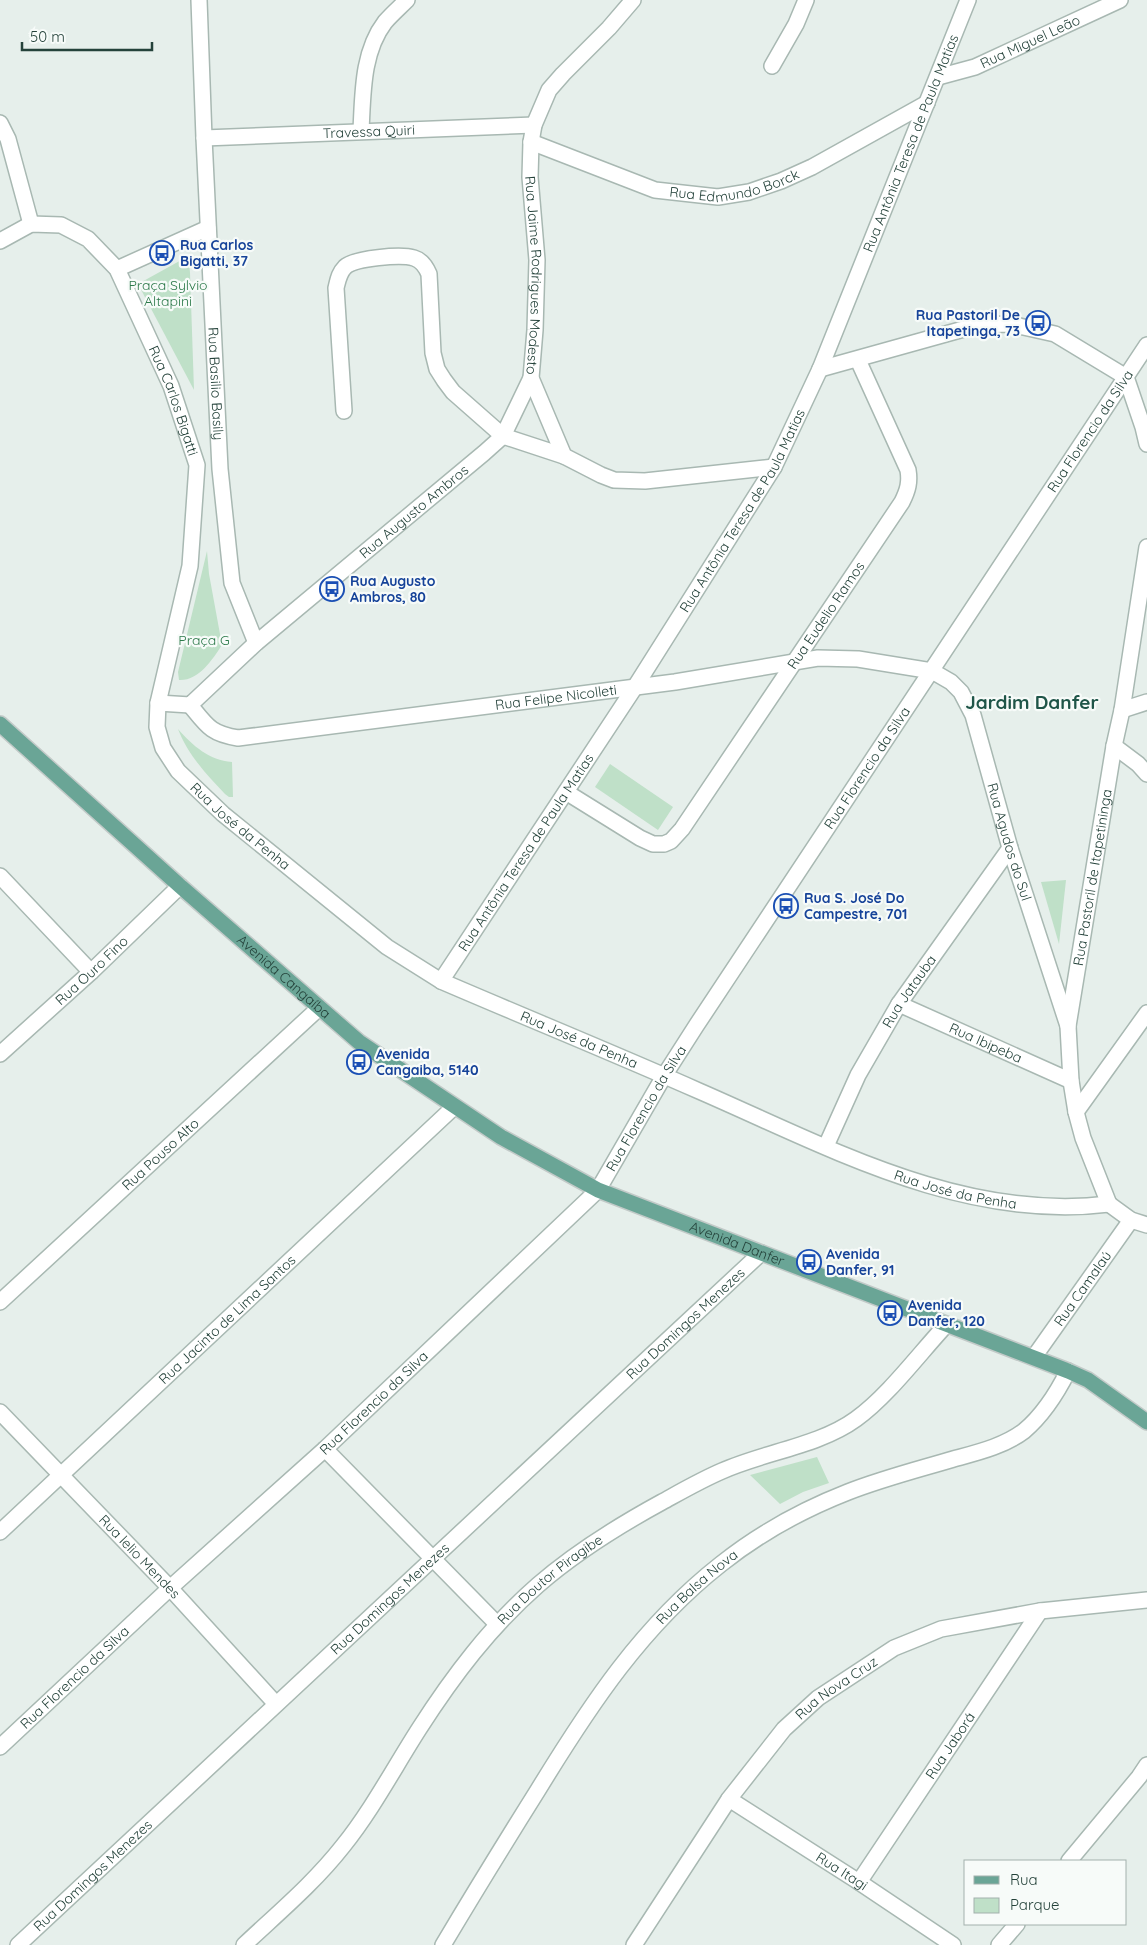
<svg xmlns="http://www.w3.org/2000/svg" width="1147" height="1945" viewBox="0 0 1147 1945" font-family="Quicksand,sans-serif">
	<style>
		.green { fill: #bfe0c8 }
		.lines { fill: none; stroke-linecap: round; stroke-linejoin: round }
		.minor-casing { stroke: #a8b8b2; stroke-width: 18 }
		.major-casing { stroke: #c2cac8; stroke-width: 18 }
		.minor { stroke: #fff; stroke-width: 15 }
		.major { stroke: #6aa596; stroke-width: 15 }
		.labels { text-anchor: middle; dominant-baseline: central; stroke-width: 4.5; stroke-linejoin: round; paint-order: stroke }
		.street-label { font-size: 14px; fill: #24423a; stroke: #f7fbf9 }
		.transit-label { font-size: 14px; font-weight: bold; fill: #164399; stroke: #f7fbf9; text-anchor: start }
		.park-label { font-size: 14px; fill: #2d7a4b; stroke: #f7fbf9 }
		.district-label { font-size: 19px; font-weight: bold; fill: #1f5548; stroke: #f7fbf9 }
	</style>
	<rect width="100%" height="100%" fill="#e6efeb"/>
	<!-- green -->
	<g class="green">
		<path d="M185,258L189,262L190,273L194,390L138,284Z"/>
		<path d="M207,551L209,574L222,645C212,660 199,681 179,680L178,672Z"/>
		<path d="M178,729C193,746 209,760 232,762L233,797H229L225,794C207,775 188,755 178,729Z"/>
		<path d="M610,764L673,807L658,830L595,787Z"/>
		<path d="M1066,880L1059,944L1041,882Z"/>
		<path d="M817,1457L829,1483L803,1492L780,1504L750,1475Z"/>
	</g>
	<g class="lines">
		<defs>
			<g id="minor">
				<path id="s1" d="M199,0L204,138L220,469L232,583L256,643"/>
				<path id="s2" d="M633,0L609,28L563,74L549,90L534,125L531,142L530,177L537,260L535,330L531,378L564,456L601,475L614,480L645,481L774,467"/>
				<path d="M772,66L796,24L806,0"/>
				<path id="s3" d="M938,77L975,67L1120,0"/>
				<path d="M0,123L8,139L31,224"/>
				<path d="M361,130C363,94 362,52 385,22C392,14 400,7 407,0"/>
				<path id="s4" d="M204,138L534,125"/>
				<path id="s5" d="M531,142L655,190L718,197L749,192L781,181L812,167L927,103"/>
				<path id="s6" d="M0,241L31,224L61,225L88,239L117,269L171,386L197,465L190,566L158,703L157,727L163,748L178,771L223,814L387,947L441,981C527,1018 613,1053 699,1091C828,1147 963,1222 1109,1204"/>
				<path d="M117,269L208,228"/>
				<path d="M820,369L978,325L1010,324L1055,334L1126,377L1143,427L1147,444"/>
				<path d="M344,411L336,288C338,280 339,273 345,267C355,258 401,254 414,258C421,260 426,267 429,274L433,353L437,369L444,380L453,392L503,436L564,456"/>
				<path id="s7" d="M158,703L190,705L256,643L484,453L503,436L531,378"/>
				<path id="s8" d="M190,705C207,726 211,734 238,738L675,682L818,658L858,659L932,671L951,682L961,692L973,715L1010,848L1068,1026"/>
				<path d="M1122,710L1147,702"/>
				<path d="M1114,746L1138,764L1147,774"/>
				<path id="s9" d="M566,792L640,838L653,844H664L671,841L682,829L902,502C908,490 910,482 908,470L858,360"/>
				<path d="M0,876L91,972"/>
				<path id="s10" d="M441,981L635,687L774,467L820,369L968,0"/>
				<path id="s11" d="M899,1004L1071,1081"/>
				<path id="s12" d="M0,1054L91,972L180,886"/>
				<path d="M1076,1112L1147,1013"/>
				<path id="s13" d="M826,1146L858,1075L899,1004L1010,848"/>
				<path id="s14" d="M1109,1204L1083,1138L1076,1112L1071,1081L1068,1026L1114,746L1122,710L1147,547"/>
				<path d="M1109,1204L1131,1220L1147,1225"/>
				<path id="s15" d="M0,1302L319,1008"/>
				<path id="s16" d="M1034,1357L1131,1220"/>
				<path id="s17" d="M0,1412L170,1588L276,1704"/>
				<path d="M325,1449L497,1624"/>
				<path id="s18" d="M0,1532L454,1107"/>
				<path id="s19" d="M0,1747L170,1588L325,1449L598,1190L664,1076L696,1026L1147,345"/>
				<path id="s20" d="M729,1799L859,1882L953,1945"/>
				<path d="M1069,1861L1139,1777L1147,1765"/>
				<path id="s21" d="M859,1882L1040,1611"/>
				<path id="s22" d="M18,1945L761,1253"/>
				<path id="s23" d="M244,1945C278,1913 314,1883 343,1846C372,1810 394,1768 419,1729C453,1676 490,1627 538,1585C576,1552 618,1526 662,1502C682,1491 701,1480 722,1471C764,1452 819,1446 856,1419C888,1396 919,1354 946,1325"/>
				<path id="s24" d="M443,1945C474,1893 506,1841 538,1790C590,1705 642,1626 721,1564C760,1533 802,1510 848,1492C881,1479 916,1470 950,1460C975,1453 1003,1447 1024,1431C1043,1415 1057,1393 1068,1371"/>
				<path id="s25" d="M634,1945L729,1799L784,1729L818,1698L894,1648L941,1629L1040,1611L1147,1600"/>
				<path d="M999,1945L1017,1924"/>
			</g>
			<g id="major">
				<path id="s26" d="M0,724L180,886L359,1042L501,1137L598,1190L1068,1371L1088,1380L1147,1422"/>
			</g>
		</defs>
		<!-- minor casing -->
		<use href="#minor" class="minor-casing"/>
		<!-- major casing -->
		<use href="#major" class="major-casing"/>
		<!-- minor -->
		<use href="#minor" class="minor"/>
		<!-- major -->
		<use href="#major" class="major"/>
	</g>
	<!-- icons -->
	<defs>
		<symbol id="bus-ring" viewBox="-11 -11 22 22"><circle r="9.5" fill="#f7fbf9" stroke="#1a4fb4" stroke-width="1.5"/><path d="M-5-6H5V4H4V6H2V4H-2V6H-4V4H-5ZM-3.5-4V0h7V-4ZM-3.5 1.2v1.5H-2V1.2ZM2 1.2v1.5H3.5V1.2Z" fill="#1a4fb4"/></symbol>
	</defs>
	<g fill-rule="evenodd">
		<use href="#bus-ring" x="148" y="239" width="28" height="28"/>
		<use href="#bus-ring" x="1024" y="309" width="28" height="28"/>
		<use href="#bus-ring" x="318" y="575" width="28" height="28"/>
		<use href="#bus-ring" x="772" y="892" width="28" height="28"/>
		<use href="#bus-ring" x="345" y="1048" width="28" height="28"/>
		<use href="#bus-ring" x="795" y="1248" width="28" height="28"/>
		<use href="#bus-ring" x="876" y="1299" width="28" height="28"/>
	</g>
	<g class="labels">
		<!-- street labels -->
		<g class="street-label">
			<text stroke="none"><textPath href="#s3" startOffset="99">Rua Miguel Leão</textPath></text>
			<text stroke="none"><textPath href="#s4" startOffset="165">Travessa Quiri</textPath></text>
			<text stroke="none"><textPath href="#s10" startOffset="964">Rua Antônia Teresa de Paula Matias</textPath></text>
			<text stroke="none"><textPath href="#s5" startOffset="214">Rua Edmundo Borck</textPath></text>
			<text stroke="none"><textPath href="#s2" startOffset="312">Rua Jaime Rodrigues Modesto</textPath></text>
			<text stroke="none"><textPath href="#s1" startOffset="384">Rua Basilio Basily</textPath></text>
			<text stroke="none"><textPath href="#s6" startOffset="281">Rua Carlos Bigatti</textPath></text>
			<text stroke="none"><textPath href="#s19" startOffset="1722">Rua Florencio da Silva</textPath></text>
			<text stroke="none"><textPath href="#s10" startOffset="559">Rua Antônia Teresa de Paula Matias</textPath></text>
			<text stroke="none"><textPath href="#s7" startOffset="328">Rua Augusto Ambros</textPath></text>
			<text stroke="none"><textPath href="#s9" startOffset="394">Rua Eudelio Ramos</textPath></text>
			<text stroke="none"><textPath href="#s8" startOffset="381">Rua Felipe Nicolleti</textPath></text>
			<text stroke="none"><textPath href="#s19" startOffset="1318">Rua Florencio da Silva</textPath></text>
			<text stroke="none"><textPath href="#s6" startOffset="748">Rua José da Penha</textPath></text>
			<text stroke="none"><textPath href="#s8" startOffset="955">Rua Agudos do Sul</textPath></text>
			<text stroke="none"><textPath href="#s10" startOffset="154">Rua Antônia Teresa de Paula Matias</textPath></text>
			<text stroke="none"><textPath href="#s14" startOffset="335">Rua Pastoril de Itapetininga</textPath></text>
			<text stroke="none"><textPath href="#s12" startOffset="124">Rua Ouro Fino</textPath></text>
			<text stroke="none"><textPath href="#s26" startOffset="380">Avenida Cangaíba</textPath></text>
			<text stroke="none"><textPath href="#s13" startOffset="176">Rua Jatauba</textPath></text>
			<text stroke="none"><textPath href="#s6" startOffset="1152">Rua José da Penha</textPath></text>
			<text stroke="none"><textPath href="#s11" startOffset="95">Rua Ibipeba</textPath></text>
			<text stroke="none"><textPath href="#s19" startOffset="912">Rua Florencio da Silva</textPath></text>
			<text stroke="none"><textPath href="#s15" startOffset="218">Rua Pouso Alto</textPath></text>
			<text stroke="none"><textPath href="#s6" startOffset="1558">Rua José da Penha</textPath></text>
			<text stroke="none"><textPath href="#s26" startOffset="910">Avenida Danfer</textPath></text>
			<text stroke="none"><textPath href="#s16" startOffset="84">Rua Camalaú</textPath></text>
			<text stroke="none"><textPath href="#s18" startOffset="311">Rua Jacinto de Lima Santos</textPath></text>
			<text stroke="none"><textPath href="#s22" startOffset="912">Rua Domingos Menezes</textPath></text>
			<text stroke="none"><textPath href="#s19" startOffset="508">Rua Florencio da Silva</textPath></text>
			<text stroke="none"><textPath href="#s17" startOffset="201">Rua lelio Mendes</textPath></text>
			<text stroke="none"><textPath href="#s23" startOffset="480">Rua Doutor Piragibe</textPath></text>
			<text stroke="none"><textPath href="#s24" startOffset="441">Rua Balsa Nova</textPath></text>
			<text stroke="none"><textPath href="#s22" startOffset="508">Rua Domingos Menezes</textPath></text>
			<text stroke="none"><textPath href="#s19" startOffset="102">Rua Florencio da Silva</textPath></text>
			<text stroke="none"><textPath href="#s25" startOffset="330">Rua Nova Cruz</textPath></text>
			<text stroke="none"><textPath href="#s21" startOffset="164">Rua Jaborá</textPath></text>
			<text stroke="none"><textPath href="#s20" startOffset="134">Rua Itagi</textPath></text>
			<text stroke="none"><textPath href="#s22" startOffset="102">Rua Domingos Menezes</textPath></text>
		</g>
		<!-- transit labels -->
		<g class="transit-label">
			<text x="180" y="245">Rua Carlos<tspan x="180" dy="16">Bigatti, 37</tspan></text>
			<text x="1020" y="315" text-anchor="end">Rua Pastoril De<tspan x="1020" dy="16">Itapetinga, 73</tspan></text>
			<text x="350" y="581">Rua Augusto<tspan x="350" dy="16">Ambros, 80</tspan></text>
			<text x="804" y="898">Rua S. José Do<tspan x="804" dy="16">Campestre, 701</tspan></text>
			<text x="376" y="1054">Avenida<tspan x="376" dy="16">Cangaiba, 5140</tspan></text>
			<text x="826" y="1254">Avenida<tspan x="826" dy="16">Danfer, 91</tspan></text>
			<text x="908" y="1305">Avenida<tspan x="908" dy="16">Danfer, 120</tspan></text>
		</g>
		<!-- park labels -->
		<g class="park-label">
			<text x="168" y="285">Praça Sylvio<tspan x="168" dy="16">Altapini</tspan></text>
			<text x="204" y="640">Praça G</text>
		</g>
		<!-- district labels -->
		<g class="district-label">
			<text x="1032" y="702">Jardim Danfer</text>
		</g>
	</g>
	<!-- legend -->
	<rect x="964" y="1860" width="162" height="65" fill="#f7fbf9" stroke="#a3b1ad"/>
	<rect x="974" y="1876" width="25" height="8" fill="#6aa596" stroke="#a3b1ad"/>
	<text x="1010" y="1885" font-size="15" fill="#24423a">Rua</text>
	<rect x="974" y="1898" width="25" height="15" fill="#bfe0c8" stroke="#a3b1ad"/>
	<text x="1010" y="1910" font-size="15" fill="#24423a">Parque</text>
	<!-- scale -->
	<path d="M22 42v8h130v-8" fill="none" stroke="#24423a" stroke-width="2.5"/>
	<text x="30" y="42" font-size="15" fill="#24423a" stroke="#f7fbf9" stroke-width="4" paint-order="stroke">50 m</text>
</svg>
